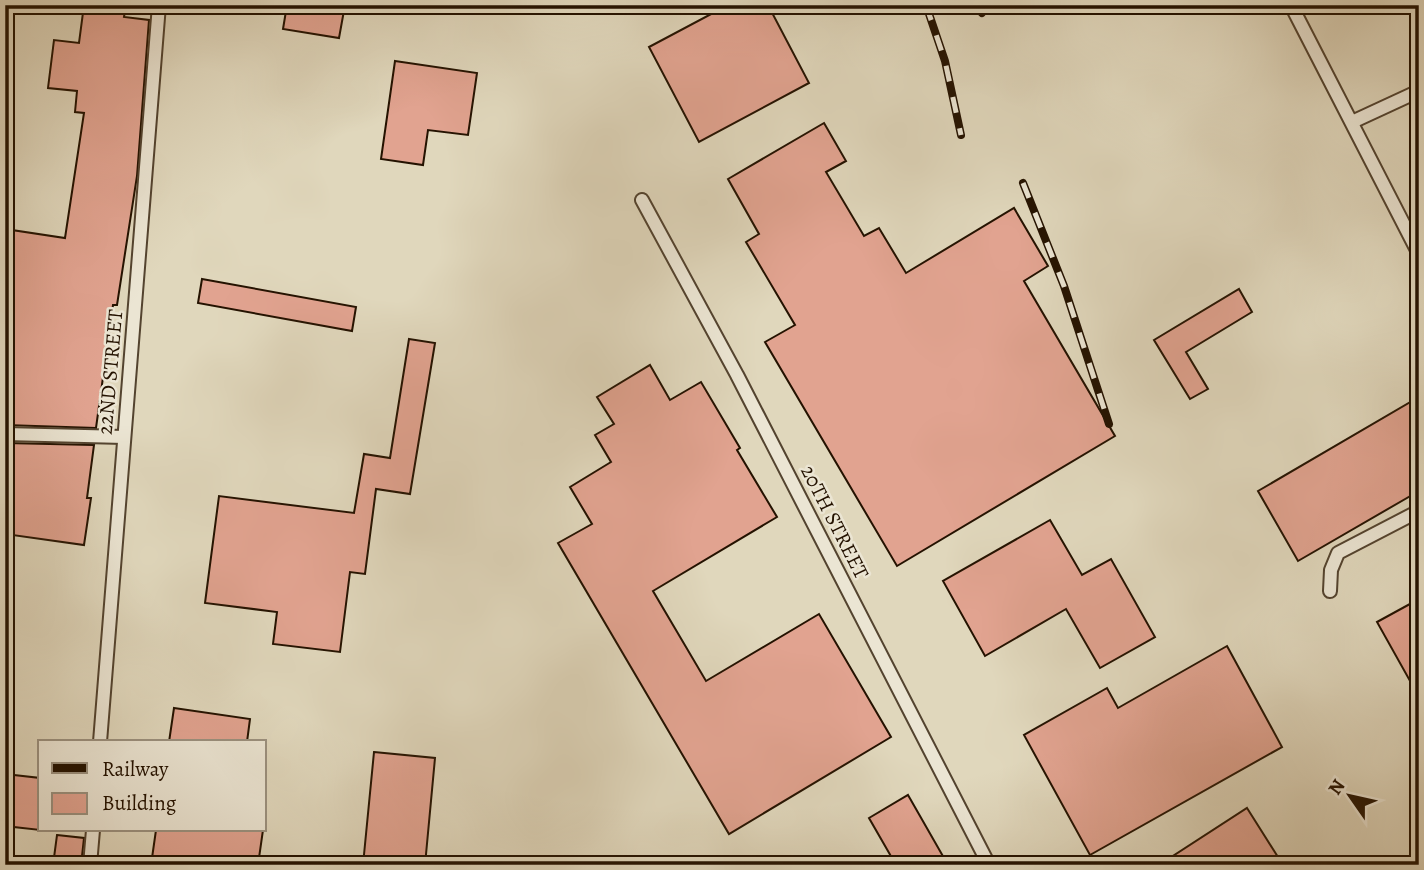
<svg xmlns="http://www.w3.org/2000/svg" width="1424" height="870" viewBox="0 0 1424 870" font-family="Alegreya,serif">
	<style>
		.building { fill: #e1a390; stroke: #241200; stroke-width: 2 }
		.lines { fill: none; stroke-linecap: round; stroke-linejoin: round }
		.service-casing { stroke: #53432f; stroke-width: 16 }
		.service { stroke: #ebe5d3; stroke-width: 12 }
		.rail-casing { stroke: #241200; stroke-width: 8 }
		.rail { stroke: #ebe5d3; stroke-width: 5; stroke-dasharray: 16; stroke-linecap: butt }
		.labels { text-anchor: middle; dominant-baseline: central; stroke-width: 5; stroke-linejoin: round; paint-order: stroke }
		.street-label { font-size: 21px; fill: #241200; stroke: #ebe5d3 }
	</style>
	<rect width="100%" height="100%" fill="#e0d7bc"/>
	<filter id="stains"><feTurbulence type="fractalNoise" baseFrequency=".00286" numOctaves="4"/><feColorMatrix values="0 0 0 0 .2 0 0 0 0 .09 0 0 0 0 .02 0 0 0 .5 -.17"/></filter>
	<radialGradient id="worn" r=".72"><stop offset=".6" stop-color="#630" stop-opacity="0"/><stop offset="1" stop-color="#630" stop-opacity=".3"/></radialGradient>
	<!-- building -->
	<g class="building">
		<path d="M84,5H126L124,17L149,20L137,176L117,305H113L96,428L5,425V402L11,359L5,358V229L65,238L84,113L75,112L77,91L48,88L54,40L79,43Z"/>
		<path d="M287,5H345L339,38L283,29Z"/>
		<path d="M728,5H768L809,83L699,142L649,47Z"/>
		<path d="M395,61L477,73L468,135L428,130L423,165L381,159Z"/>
		<path d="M824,123L846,161L826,172L864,236L879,228L906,273L1014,208L1048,266L1024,281L1115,436L897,566L765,342L795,325L746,242L759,234L728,179Z"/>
		<path d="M202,279L356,307L352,331L198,303Z"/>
		<path d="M1239,289L1252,312L1186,352L1208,389L1190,399L1154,340Z"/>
		<path d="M409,339L435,343L410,494L376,489L365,574L350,572L340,652L273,644L277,612L205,603L219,496L354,513L364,454L390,458Z"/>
		<path d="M650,365L670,400L701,382L740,448L737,450L777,517L653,591L706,681L819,614L891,737L729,834L558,543L592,524L570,487L611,462L595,435L614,424L597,397Z"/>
		<path d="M1419,397V491L1298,561L1258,491Z"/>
		<path d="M5,443L94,445L87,498H91L84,545L5,534Z"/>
		<path d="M1050,520L1082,575L1111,559L1155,637L1100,668L1066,609L985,656L943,581Z"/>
		<path d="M1419,599V697L1377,622Z"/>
		<path d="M1227,646L1282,747L1090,855L1024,735L1107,688L1118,708Z"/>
		<path d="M174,708L250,719L247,742H169Z"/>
		<path d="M374,752L435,758L425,865H363Z"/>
		<path d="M5,774L40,778V830L5,826Z"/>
		<path d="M908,795L948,865H896L869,818Z"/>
		<path d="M1247,808L1283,865H1159Z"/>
		<path d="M156,830H263L258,865H151Z"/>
		<path d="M57,835L84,838L81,865H53Z"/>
	</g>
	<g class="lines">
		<defs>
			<g id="service">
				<path d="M1291,5L1419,254"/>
				<path d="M1352,122L1419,91"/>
				<path d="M642,200L737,375L989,865"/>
				<path d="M5,434L124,437"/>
				<path d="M1330,591L1331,570L1338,553L1419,511"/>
				<path d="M100,742L159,5"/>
				<path d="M90,865L93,830"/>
			</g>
		</defs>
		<!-- service casing -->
		<use href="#service" class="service-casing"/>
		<!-- service -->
		<use href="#service" class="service"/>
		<defs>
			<g id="rail">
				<path d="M926,5L945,61L961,135"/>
				<path d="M975,5L982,13"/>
				<path d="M1023,183L1064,286L1109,424"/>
			</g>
		</defs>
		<!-- rail casing -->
		<use href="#rail" class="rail-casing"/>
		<!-- rail -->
		<use href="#rail" class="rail"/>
	</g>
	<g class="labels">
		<!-- street labels -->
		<g class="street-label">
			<text transform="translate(110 372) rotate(-85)">22ND STREET</text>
			<text transform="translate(835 522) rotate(63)">20TH STREET</text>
		</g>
	</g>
	<!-- margin -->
	<rect width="1424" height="870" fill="none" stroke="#e0d7bc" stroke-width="28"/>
	<rect x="7" y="7" width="1410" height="856" fill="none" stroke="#241200" stroke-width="3.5"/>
	<rect x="14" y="14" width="1396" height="842" fill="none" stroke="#241200" stroke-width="2"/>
	<!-- legend -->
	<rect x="38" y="740" width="228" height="91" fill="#ebe5d3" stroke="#9b917f" stroke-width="2"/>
	<rect x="52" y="763" width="35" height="10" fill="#241200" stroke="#9b917f" stroke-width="2"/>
	<text x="102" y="776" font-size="21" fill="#241200">Railway</text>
	<rect x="52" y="793" width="35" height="21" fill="#e1a390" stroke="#9b917f" stroke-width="2"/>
	<text x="102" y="810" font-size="21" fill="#241200">Building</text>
	<!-- north arrow -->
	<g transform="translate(1350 796) rotate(304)" stroke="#ebe5d3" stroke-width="5" paint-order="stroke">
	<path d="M0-5L12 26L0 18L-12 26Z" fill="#241200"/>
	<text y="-10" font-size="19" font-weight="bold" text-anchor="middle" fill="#241200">N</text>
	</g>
	<rect width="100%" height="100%" filter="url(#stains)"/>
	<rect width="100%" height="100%" fill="url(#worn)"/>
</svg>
